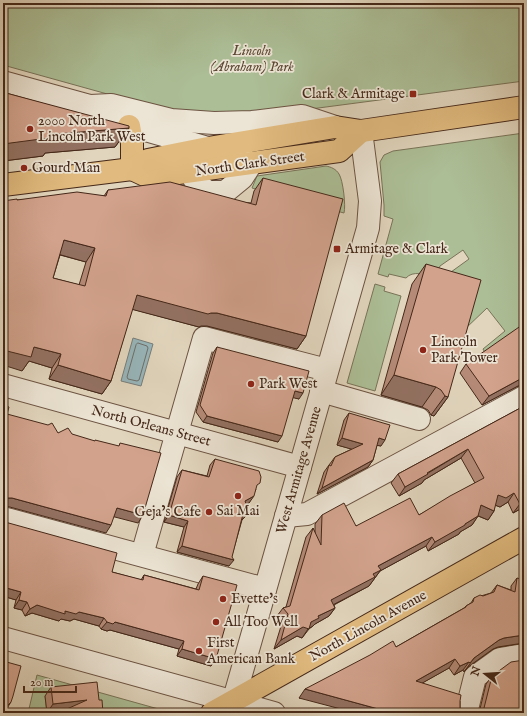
<svg xmlns="http://www.w3.org/2000/svg" width="527" height="716" viewBox="0 0 527 716" font-family="'IM FELL English',serif">
	<style>
		.green { fill: #acbe96; stroke: #787358 }
		.water { fill: #98b6bb; stroke: #777d7a }
		.lines { fill: none; stroke-linecap: round; stroke-linejoin: round }
		.shore { stroke: #6e6f6a; stroke-width: 1 }
		.minor-casing { stroke: #6c5342; stroke-width: 24 }
		.major-casing { stroke: #452819; stroke-width: 24 }
		.minor { stroke: #ece4d4; stroke-width: 22 }
		.major { stroke: #e0ba7e; stroke-width: 22 }
		.wall { fill: #b58b78; stroke: #452819; fill-rule: evenodd }
		.shaded-wall { fill: #937162; stroke: #452819 }
		.building { fill: #d2a28c; stroke: #452819; fill-rule: evenodd }
		.poi-dot { fill: #8f2418; stroke: #ece4d4; stroke-width: 1.5 }
		.labels { text-anchor: middle; dominant-baseline: central; stroke-width: 3.5; stroke-linejoin: round; paint-order: stroke }
		.park-label { font-size: 14px; font-style: italic; fill: #5a4632; stroke: #ece4d4 }
		.poi-label { font-size: 14px; fill: #452819; stroke: #ece4d4; text-anchor: start }
		.street-label { font-size: 14px; fill: #452819; stroke: #ece4d4 }
	</style>
	<rect width="100%" height="100%" fill="#e1d5bd"/>
	<filter id="stains"><feTurbulence type="fractalNoise" baseFrequency=".005" numOctaves="4"/><feColorMatrix values="0 0 0 0 .2 0 0 0 0 .09 0 0 0 0 .02 0 0 0 .5 -.17"/></filter>
	<radialGradient id="worn" r=".72"><stop offset=".6" stop-color="#630" stop-opacity="0"/><stop offset="1" stop-color="#630" stop-opacity=".3"/></radialGradient>
	<!-- green -->
	<g class="green">
		<path d="M3,3H524V81L265,115L214,116L154,107L3,65Z"/>
		<path d="M524,133V346L486,355L483,349L505,331L487,308L465,329L451,272L469,259L463,250L440,266L435,276C425,275 413,270 406,278L389,274L388,277L378,274L393,219L384,216V205L380,162L384,155L393,151Z"/>
		<path d="M326,166C331,167 336,169 339,174C343,180 346,206 344,213L252,188L257,176Z"/>
		<path d="M375,284L385,287L384,291L401,296L375,391L347,383Z"/>
		<path d="M37,675L162,710L157,713H97L45,696L47,713H28Z"/>
	</g>
	<!-- water -->
	<path class="water" d="M133,338L153,344L141,386L121,381Z"/>
	<g class="lines">
		<!-- shore -->
		<path class="shore" d="M138,343L147,346L148,348L139,380L137,381L128,379L127,377L136,345Z"/>
		<defs>
			<g id="minor">
				<path d="M3,82L90,106L111,105L171,120L214,123L252,122L302,116L335,127"/>
				<path d="M90,106L107,119L208,148L251,164L242,178L225,192H208L197,184L190,172"/>
				<path d="M3,385L300,467"/>
				<path d="M321,391L419,419"/>
				<path d="M286,516L307,514L524,397"/>
				<path d="M3,518L265,589"/>
				<path d="M142,555L204,338L327,370"/>
				<path d="M3,638L274,713"/>
				<path d="M230,713L368,228L370,201L361,131"/>
				<path d="M466,713L475,677L500,659L524,655"/>
			</g>
			<g id="major">
				<path d="M129,126L132,143V169"/>
				<path d="M132,169L149,177L339,151L361,131"/>
				<path d="M3,185L132,169L148,160L208,148L335,127L361,131L524,107"/>
				<path d="M212,713L524,538"/>
			</g>
		</defs>
		<!-- minor casing -->
		<use href="#minor" class="minor-casing"/>
		<!-- major casing -->
		<use href="#major" class="major-casing"/>
		<!-- minor -->
		<use href="#minor" class="minor"/>
		<!-- major -->
		<use href="#major" class="major"/>
	</g>
	<!-- wall -->
	<g class="wall">
		<path d="M6,93L129,128L115,147L45,153L43,156L3,161V98Z"/>
		<path d="M263,178L306,336L297,349L207,326H201L199,327L132,309L111,381L102,394L49,379L52,368L29,361L22,371L17,200L104,196L108,190L251,203L254,191ZM60,255L86,262L79,285L53,278Z"/>
		<path d="M426,264L448,397L434,416L431,415L428,410L422,407L381,395L412,284Z"/>
		<path d="M524,328V385L518,386L482,405L460,373L466,364Z"/>
		<path d="M217,347L299,399L293,397L278,442L203,422L196,412L213,353Z"/>
		<path d="M524,406V507L513,513L508,502L500,507L495,505L494,511L488,520L478,516L472,525L460,532L459,534L428,551L426,546L380,571L369,586L334,605L335,608L329,616L315,624L313,626L309,629L302,638L297,636L274,649L282,623L277,616L283,608L286,607L306,537L313,528L315,533V524L322,515L356,526L419,515L475,483L461,458L424,480L422,483L399,496L391,483L398,474Z"/>
		<path d="M349,413L381,446L377,445L373,460L368,467L317,494L324,472L329,465L335,457L352,449L337,445L344,420Z"/>
		<path d="M215,459L256,489L249,503L246,505L249,512L244,518L242,520L229,566L177,552L184,527L164,522L177,477L182,470L207,476L210,465Z"/>
		<path d="M3,521L112,572L141,580L144,575L196,589L198,584L203,576L216,659L211,666L177,656L179,649L110,630L107,631L101,629L99,626L74,619L70,621L61,619L59,621L32,613L25,616L22,610L14,608L16,600L3,596Z"/>
		<path d="M517,578L522,643L498,647L493,649L468,667L464,672L463,670L454,675L449,668L422,683L460,701V708L299,698L396,647L464,608L466,606L471,603L474,598L491,593L497,585L511,590V586Z"/>
		<path d="M492,676L524,713H479L486,684Z"/>
		<path d="M51,687L99,700L62,711L47,713L45,696Z"/>
	</g>
	<!-- shaded-wall -->
	<g class="shaded-wall">
		<path d="M129,128L115,147L45,153L43,156L3,161V144L57,134Z"/>
		<path d="M64,240L95,248L86,262L54,253Z"/>
		<path d="M137,295L211,313H217L306,336L297,349L207,326H201L199,327L127,308Z"/>
		<path d="M34,347L61,354L52,368L29,361L22,371L3,365V350Z"/>
		<path d="M58,365L111,381L102,394L49,379Z"/>
		<path d="M394,375L436,387L422,407L381,395Z"/>
		<path d="M524,377V385L518,386L482,405L489,396Z"/>
		<path d="M295,391L303,393L299,399L290,397Z"/>
		<path d="M445,396L448,397L434,416L431,415Z"/>
		<path d="M207,416L282,436L278,442L203,422Z"/>
		<path d="M342,438L363,444L358,451L337,445Z"/>
		<path d="M379,438L385,440L381,446L374,445Z"/>
		<path d="M468,449L461,458L424,480L422,483L399,496L405,487Z"/>
		<path d="M373,460L368,467L317,494L322,488Z"/>
		<path d="M514,493L508,502L500,507L492,504L498,495Z"/>
		<path d="M254,496L249,503L240,507L245,501Z"/>
		<path d="M5,498H12L111,525L106,533L6,506H3V500Z"/>
		<path d="M524,501V507L513,513L520,504Z"/>
		<path d="M481,505L494,511L488,520L474,514Z"/>
		<path d="M117,508L143,515L138,523L111,516Z"/>
		<path d="M249,512L244,518L239,521L243,514Z"/>
		<path d="M169,515L188,521L184,527L164,522Z"/>
		<path d="M478,516L472,525L460,532L459,534L428,551L435,542Z"/>
		<path d="M432,537L426,546L380,571L369,586L325,609L331,600L378,566Z"/>
		<path d="M182,546L234,560L229,566L177,552Z"/>
		<path d="M3,587L21,592L16,600L3,596Z"/>
		<path d="M19,600L27,602L22,610L14,608Z"/>
		<path d="M37,605L65,611L79,612L104,618L99,626L74,619L70,621L61,619L59,621L32,613L25,616L30,609Z"/>
		<path d="M335,608L329,616L315,624L313,626L308,629L302,638L297,636L274,649L281,640L311,622L318,616Z"/>
		<path d="M107,622H115L184,641L179,649L110,630L107,631L101,629Z"/>
		<path d="M524,635V643L498,647L493,649L468,667L464,672L474,658L499,640L504,638Z"/>
		<path d="M182,649L216,659L211,666L177,656Z"/>
		<path d="M455,659L449,668L410,690L416,681Z"/>
		<path d="M469,662L463,670L454,675L460,666Z"/>
		<path d="M305,689L393,713H356L299,698Z"/>
		<path d="M87,700L81,709L47,713L53,704Z"/>
		<path d="M11,702L4,713H3V708Z"/>
	</g>
	<!-- building -->
	<g class="building">
		<path d="M6,93L129,126V128L57,134L56,137L3,144V103H4Z"/>
		<path d="M263,178L343,199L306,336L217,313H211L208,314L137,295L111,381L58,365L61,354L34,347L31,357L3,350V201L17,199V200L77,192L106,196L108,190L170,182L256,205ZM64,240L95,248L85,286L53,278Z"/>
		<path d="M426,264L481,280L448,397L445,396L441,390L436,387L394,375Z"/>
		<path d="M522,325L524,328V377L489,396L466,364Z"/>
		<path d="M217,347L309,371L303,393L295,391L282,436L207,416L200,405Z"/>
		<path d="M3,405L9,407L7,414L48,425L52,423L58,433L68,428L72,434L95,441V440L119,446L120,443L161,453L143,515L117,508L111,525L12,498H5L3,500Z"/>
		<path d="M524,406V501L520,504L514,493L506,498L498,495L494,511L481,505L478,516L465,524V525L435,542L432,537L378,566L381,570L373,574L375,577L331,600L335,608L318,616L319,618L311,622L309,629L303,627L281,640L288,614L283,608L290,606L313,528L321,545L322,515L344,503L356,526L410,498L419,515L450,496L484,478L468,449L427,473L428,474L405,487L398,474Z"/>
		<path d="M349,413L390,425L385,440L379,438L373,460L322,488L329,465L331,466L335,457L363,444L342,438Z"/>
		<path d="M215,459L259,471L261,477L260,483L257,485L254,496L245,501L249,512L243,514L232,557L234,560L182,546L188,521L169,515L182,470L209,477Z"/>
		<path d="M3,521L5,522L117,553L112,572L143,580L144,575L199,590L203,576L237,585L216,659L182,649L184,641L115,622L113,624L107,622L104,618L79,612L76,614L65,611V614L37,605L30,609L27,602L19,600L21,592L3,587Z"/>
		<path d="M517,578L524,580V635L504,638L499,640L474,658L470,663L469,662L460,666L455,659L416,681L461,695L460,701V708L463,713H393L305,689L370,655L393,641L396,647L466,607V606L473,602L474,598L480,595L483,596L494,592L497,585L515,592Z"/>
		<path d="M524,660V713H481L484,708L492,676L511,662Z"/>
		<path d="M3,661L21,666L13,696L11,702L5,708H3Z"/>
		<path d="M97,682L99,700H102L103,713H58L87,700L53,704L51,687Z"/>
	</g>
	<!-- markers -->
	<g class="poi-dot">
		<rect x="409" y="90" width="8" height="8" rx="2"/>
		<circle cx="30" cy="129" r="4"/>
		<circle cx="24" cy="168" r="4"/>
		<rect x="333" y="245" width="8" height="8" rx="2"/>
		<circle cx="423" cy="350" r="4"/>
		<circle cx="251" cy="384" r="4"/>
		<circle cx="238" cy="496" r="4"/>
		<circle cx="209" cy="512" r="4"/>
		<circle cx="223" cy="599" r="4"/>
		<circle cx="216" cy="622" r="4"/>
		<circle cx="199" cy="651" r="4"/>
	</g>
	<g class="labels">
		<!-- park labels -->
		<g class="park-label">
			<text x="252" y="51">Lincoln<tspan x="252" dy="16">(Abraham) Park</tspan></text>
		</g>
		<!-- poi labels -->
		<g class="poi-label">
			<text x="405" y="94" text-anchor="end">Clark &amp; Armitage</text>
			<text x="38" y="121">2000 North<tspan x="38" dy="16">Lincoln Park West</tspan></text>
			<text x="32" y="168">Gourd Man</text>
			<text x="345" y="249">Armitage &amp; Clark</text>
			<text x="431" y="342">Lincoln<tspan x="431" dy="16">Park Tower</tspan></text>
			<text x="259" y="384">Park West</text>
			<text x="238" y="511" text-anchor="middle">Sai Mai</text>
			<text x="201" y="512" text-anchor="end">Geja’s Cafe</text>
			<text x="231" y="599">Evette's</text>
			<text x="224" y="622">All Too Well</text>
			<text x="207" y="643">First<tspan x="207" dy="16">American Bank</tspan></text>
		</g>
		<!-- street labels -->
		<g class="street-label">
			<text transform="translate(250 164) rotate(-8)">North Clark Street</text>
			<text transform="translate(151 426) rotate(15)">North Orleans Street</text>
			<text transform="translate(299 470) rotate(-74)">West Armitage Avenue</text>
			<text transform="translate(368 626) rotate(-29)">North Lincoln Avenue</text>
		</g>
	</g>
	<!-- margin -->
	<rect width="527" height="716" fill="none" stroke="#e1d5bd" stroke-width="16"/>
	<rect x="4" y="4" width="519" height="708" fill="none" stroke="#452819" stroke-width="2"/>
	<rect x="8" y="8" width="511" height="700" fill="none" stroke="#452819"/>
	<!-- north arrow -->
	<g transform="translate(485 674) rotate(287)" stroke="#ece4d4" stroke-width="3" paint-order="stroke">
	<path d="M0-3L7 15L0 10L-7 15Z" fill="#452819"/>
	<text y="-6" font-size="11" font-weight="bold" text-anchor="middle" fill="#452819">N</text>
	</g>
	<!-- scale -->
	<path d="M24 686v6h52v-6" fill="none" stroke="#452819" stroke-width="2"/>
	<text x="30" y="686" font-size="12" fill="#452819" stroke="#ece4d4" stroke-width="3" paint-order="stroke">20 m</text>
	<rect width="100%" height="100%" filter="url(#stains)"/>
	<rect width="100%" height="100%" fill="url(#worn)"/>
</svg>
